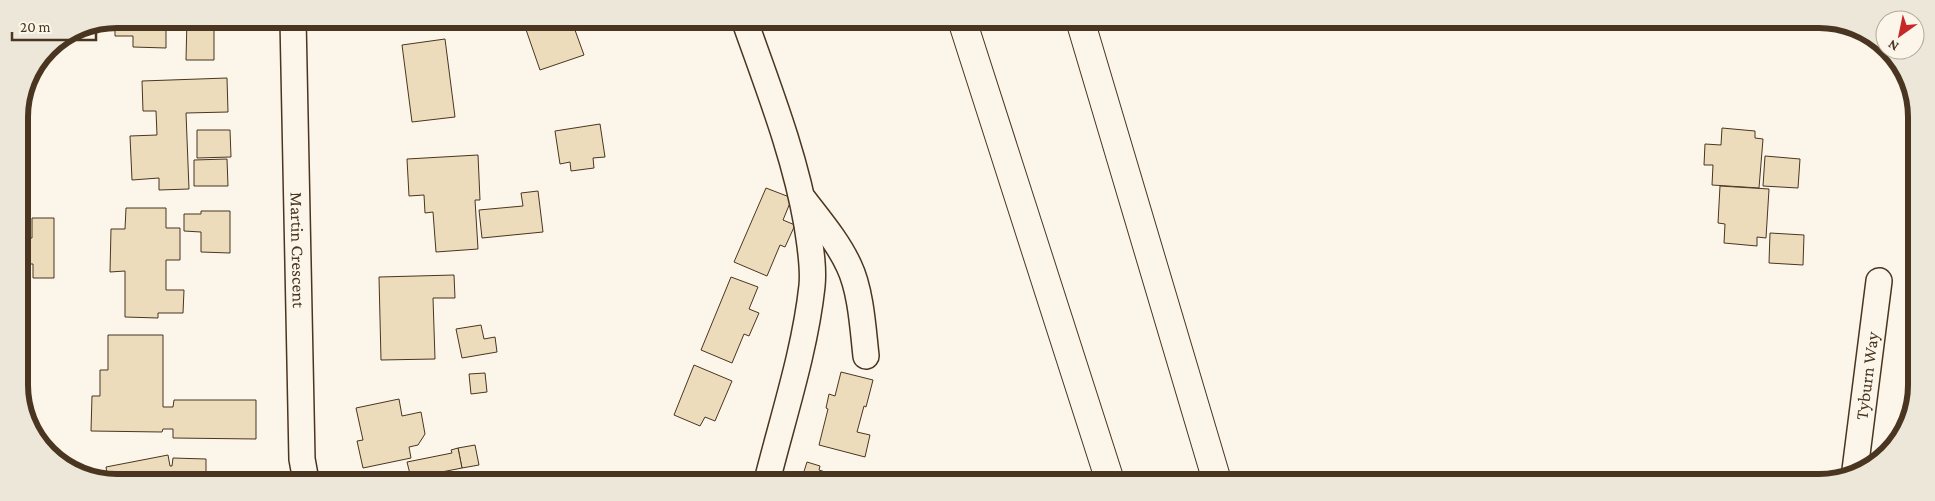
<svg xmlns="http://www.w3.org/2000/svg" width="1935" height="501" viewBox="0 0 1935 501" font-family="'Crimson Pro',serif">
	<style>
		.building { fill: #ecdcbc; stroke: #4a3520 }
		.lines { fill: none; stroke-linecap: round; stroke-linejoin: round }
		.street-casing { stroke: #4a3520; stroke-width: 28 }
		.highway-casing { stroke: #4a3520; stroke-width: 30 }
		.street { stroke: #fbf6e9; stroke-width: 25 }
		.highway { stroke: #fbf6e9; stroke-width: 28 }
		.labels { text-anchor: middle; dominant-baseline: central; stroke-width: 4; stroke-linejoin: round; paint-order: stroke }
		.street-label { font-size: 18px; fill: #4a3520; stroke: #fbf6e9 }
		.rim { fill: none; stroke: #4a3520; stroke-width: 6 }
	</style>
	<rect width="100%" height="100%" fill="#fbf6e9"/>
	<!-- building -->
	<g class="building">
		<path d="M115,19H166V48L133,47V36H115Z"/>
		<path d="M187,19H214V60H186Z"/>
		<path d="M528,19H571L584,55L540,70L523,21Z"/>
		<path d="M445,39L455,117L412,122L402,45Z"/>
		<path d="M227,78L228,112L186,113L189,189L159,190V178L132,180L130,136L157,135L156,111H143L142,81Z"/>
		<path d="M600,124L605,157L593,158L594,168L571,171L570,162L560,164L555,131Z"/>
		<path d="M1722,128L1755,131V138L1763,139L1759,188L1712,185L1713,165H1704L1705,144L1721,145Z"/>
		<path d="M197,130H230L231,157L197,158Z"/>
		<path d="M478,155L480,200H475L478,249L436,252L433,212L425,213L424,195L409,196L407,159Z"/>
		<path d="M1765,156L1800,159L1798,188L1763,186Z"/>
		<path d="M227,159L228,186H194V160Z"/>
		<path d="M1720,186L1769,189L1766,238L1757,237V246L1724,243L1725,224L1718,223Z"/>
		<path d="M766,188L792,198L783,220L795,225L785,247L780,245L767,276L734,262Z"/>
		<path d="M538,191L543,232L482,238L479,210L523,206L521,193Z"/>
		<path d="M126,208H166V228H180V260H166V290H184L183,313H158V318L125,317V271L110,272L111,229H125Z"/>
		<path d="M201,211H230V253L201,252V232L184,231V214H201Z"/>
		<path d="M32,218H54V278H33V264H26L25,238H32Z"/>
		<path d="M1770,233L1804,235L1803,265L1769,263Z"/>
		<path d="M454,275L455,298H433L435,359L381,360L379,277Z"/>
		<path d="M731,277L758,287L749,309L759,313L749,336L744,334L732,363L701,350Z"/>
		<path d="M481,325L484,339L495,337L497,352L462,358L456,329Z"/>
		<path d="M108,335H163V407H173L174,400H256V439L173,438V429H163L162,432L91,431L92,396H100V370H108Z"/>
		<path d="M694,365L732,381L715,421L705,417L700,426L674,415Z"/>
		<path d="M841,372L873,380L866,407L864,406L857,432L870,435L865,457L819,445L828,409L826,408L829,394L835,396Z"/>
		<path d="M485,373L487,392L471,394L469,374Z"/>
		<path d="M399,399L402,416L421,412L425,434L418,445L409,447L411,458L363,468L357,441L363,440L356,408Z"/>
		<path d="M475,445L479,465L462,468L458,448Z"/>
		<path d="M458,448L462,468L411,478L407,462L452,453L451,450Z"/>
		<path d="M168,455L170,466H172L173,458L206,459V480H108L106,467Z"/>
		<path d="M807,462L820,466L819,470L841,477L840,481H801Z"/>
	</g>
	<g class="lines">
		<defs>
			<g id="street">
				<path id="s1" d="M293,19L302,459L306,481"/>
				<path d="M744,19C768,87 795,155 807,225C810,245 814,266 812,286C805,351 783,417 767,481"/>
				<path d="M804,200C820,221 838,242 849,266C861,291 863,329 866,356"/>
				<path id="s2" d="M1855,470L1879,281"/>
			</g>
			<g id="highway">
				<path d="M962,20L1110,481"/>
				<path d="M1080,20L1217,481"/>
			</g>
		</defs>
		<!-- street casing -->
		<use href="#street" class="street-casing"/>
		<!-- highway casing -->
		<use href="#highway" class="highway-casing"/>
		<!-- street -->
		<use href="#street" class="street"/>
		<!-- highway -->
		<use href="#highway" class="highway"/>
	</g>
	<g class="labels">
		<!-- street labels -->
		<g class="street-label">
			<text stroke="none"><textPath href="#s1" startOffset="231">Martin Crescent</textPath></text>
			<text stroke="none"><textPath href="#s2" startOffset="95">Tyburn Way</textPath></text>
		</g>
	</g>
	<!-- crop -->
	<path d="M0 0H1935V501H0ZM117 28H1819A89 89 0 0 1 1908 117V385A89 89 0 0 1 1819 474H117A89 89 0 0 1 28 385V117A89 89 0 0 1 117 28Z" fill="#ede7d9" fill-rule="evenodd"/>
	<path class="rim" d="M117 28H1819A89 89 0 0 1 1908 117V385A89 89 0 0 1 1819 474H117A89 89 0 0 1 28 385V117A89 89 0 0 1 117 28Z"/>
	<!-- north arrow -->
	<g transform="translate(1900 35) rotate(213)"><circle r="24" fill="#fbf6e9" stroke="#b4a999"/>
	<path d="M0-4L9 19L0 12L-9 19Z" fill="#c62828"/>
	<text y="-8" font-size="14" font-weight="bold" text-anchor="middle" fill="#4a3520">N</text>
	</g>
	<!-- scale -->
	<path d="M12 32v8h84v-8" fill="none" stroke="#4a3520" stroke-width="2.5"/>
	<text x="20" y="32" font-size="15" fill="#4a3520" stroke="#fbf6e9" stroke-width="4" paint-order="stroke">20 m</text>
</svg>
